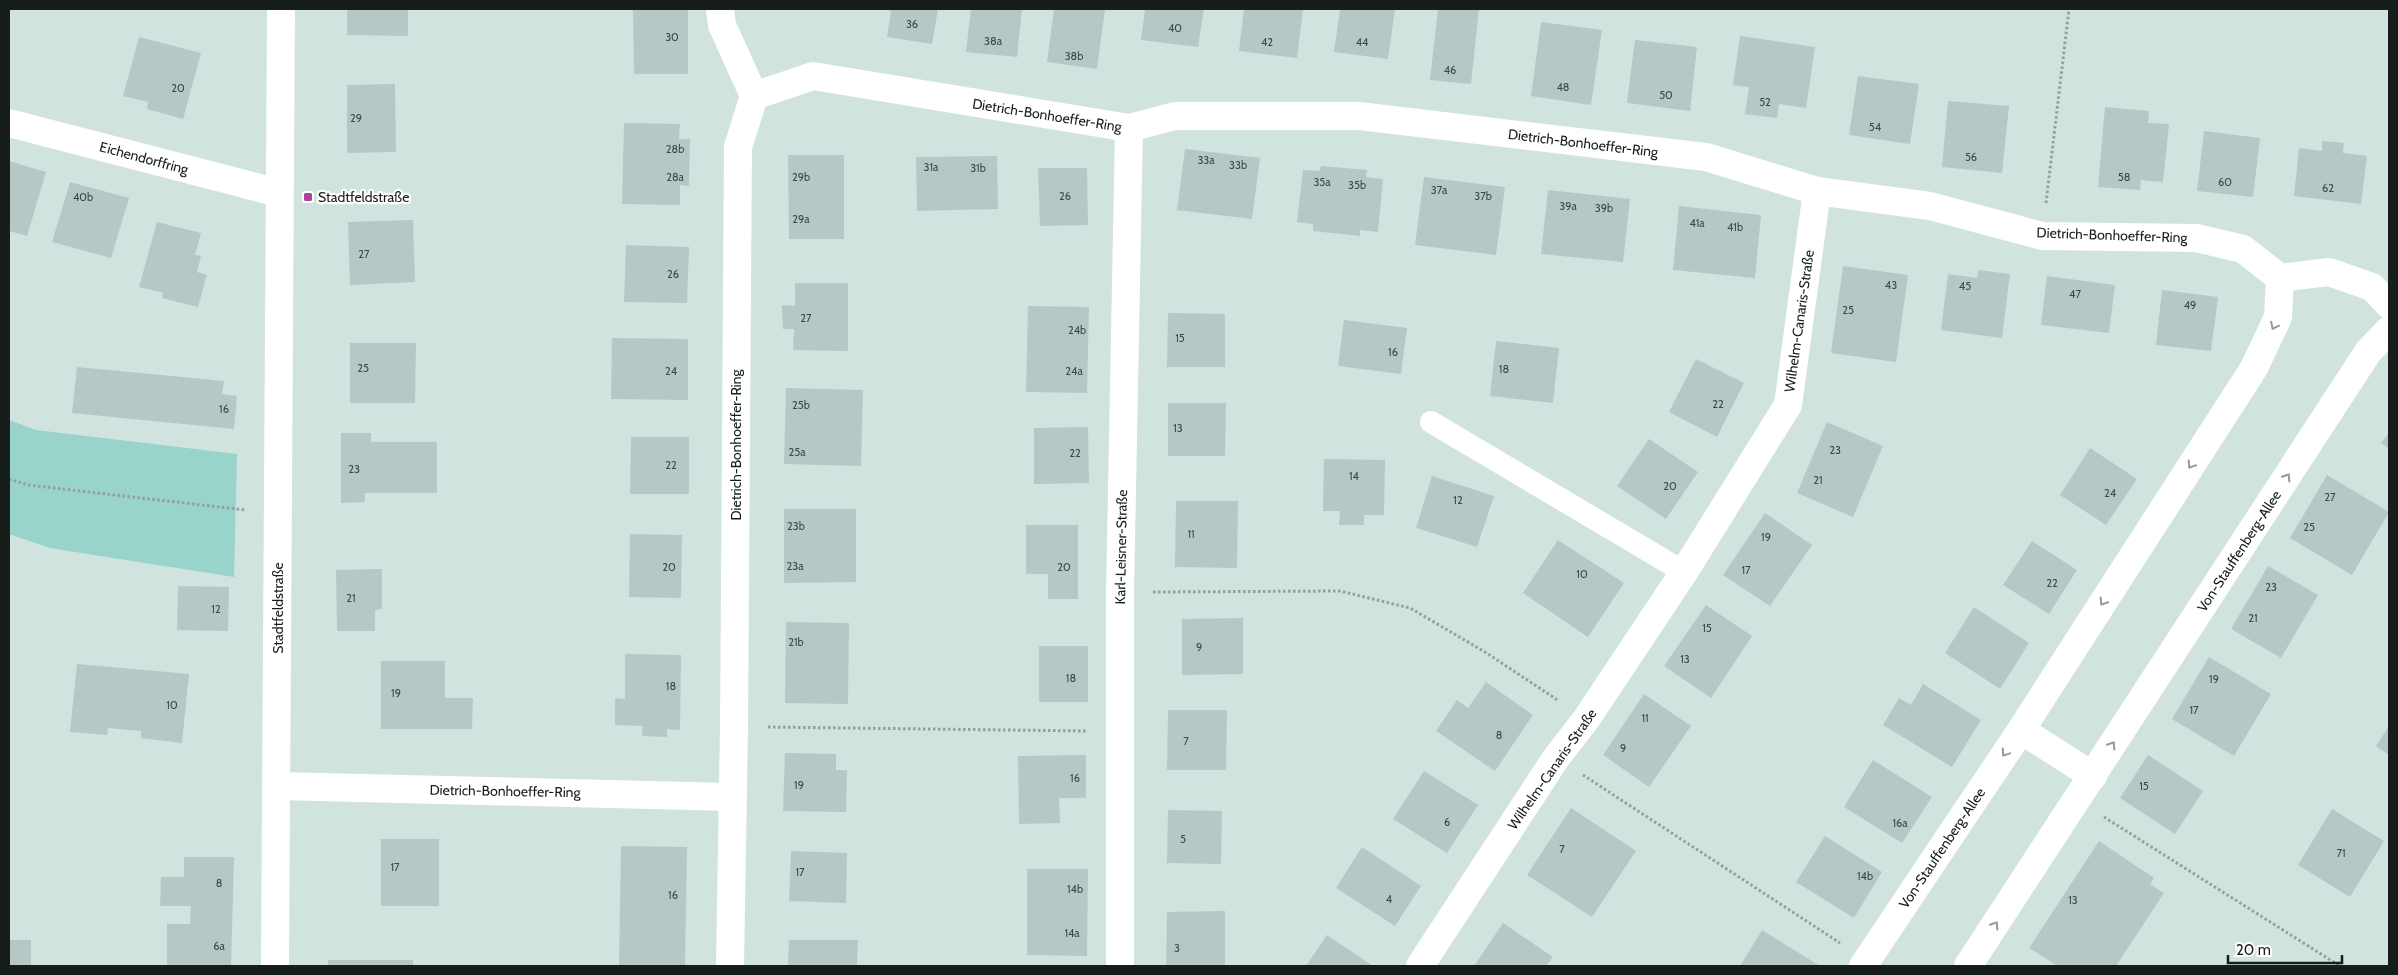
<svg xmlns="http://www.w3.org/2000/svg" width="2398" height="975" viewBox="0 0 2398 975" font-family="Cabin,sans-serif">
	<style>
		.green { fill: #99d4ca }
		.building { fill: #b6c8c5 }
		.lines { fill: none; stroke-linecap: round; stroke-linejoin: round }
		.path { stroke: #92a19d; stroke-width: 3; stroke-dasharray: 2.5 2.5; stroke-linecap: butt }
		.service { stroke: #fff; stroke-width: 22 }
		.minor { stroke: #fff; stroke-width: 28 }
		.oneway { stroke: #969998 }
		.poi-dot { fill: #af41a0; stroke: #fff; stroke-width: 2 }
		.labels { text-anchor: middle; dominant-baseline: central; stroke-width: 4.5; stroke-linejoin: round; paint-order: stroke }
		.number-label { font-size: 11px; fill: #3e4846 }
		.street-label { font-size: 14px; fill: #161d1b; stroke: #fff }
		.poi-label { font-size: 14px; fill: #161d1b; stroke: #fff; text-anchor: start }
	</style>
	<rect width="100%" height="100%" fill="#d0e3df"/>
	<!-- green -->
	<path class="green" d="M9,420L36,430L237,454L234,577L50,548L9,534Z"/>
	<!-- building -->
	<g class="building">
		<path d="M347,9H408V36L347,35Z"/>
		<path d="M633,9H688V74H634Z"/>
		<path d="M885,9H938L932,44L887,37L891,11Z"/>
		<path d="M971,9H1022L1017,57L966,52Z"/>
		<path d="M1054,9H1105L1097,69L1047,62Z"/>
		<path d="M1145,9H1204L1198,47L1141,40Z"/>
		<path d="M1244,9H1303L1297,58L1239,51Z"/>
		<path d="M1340,9H1395L1388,59L1334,52Z"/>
		<path d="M1438,9H1479L1471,84L1430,80Z"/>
		<path d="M1541,22L1602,30L1591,105L1531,96Z"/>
		<path d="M1740,36L1815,47L1806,108L1779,104L1777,118L1745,114L1749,87L1733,85Z"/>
		<path d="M139,37L201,53L183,119L147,109L148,102L123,96Z"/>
		<path d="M1635,40L1697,47L1690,111L1627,103Z"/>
		<path d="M1858,76L1919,84L1910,144L1849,135Z"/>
		<path d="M395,84L396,152L347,153V85Z"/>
		<path d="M1948,101L2009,106L2002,173L1942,167Z"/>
		<path d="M2105,107L2149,111L2148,123L2169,124L2163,182L2141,180L2140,190L2098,187Z"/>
		<path d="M624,123L680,124L679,139H690L689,186L680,185V205L622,204Z"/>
		<path d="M2204,131L2260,138L2253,197L2197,191Z"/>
		<path d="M2322,141L2344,143L2343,153L2367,156L2361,204L2294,196L2299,148L2322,151Z"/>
		<path d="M1185,149L1260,158L1252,219L1177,210Z"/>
		<path d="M788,155H844V239H789Z"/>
		<path d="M997,156L998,209L917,211L916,157Z"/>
		<path d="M9,161L46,172L27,236L9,231Z"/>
		<path d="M1321,166L1367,170L1366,177L1383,179L1378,232L1360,230V236L1313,231V224L1297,222L1303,170L1320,171Z"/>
		<path d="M1038,168H1087L1088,225L1040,226Z"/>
		<path d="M1424,177L1505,187L1496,255L1415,245Z"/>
		<path d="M70,182L129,198L111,258L52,242Z"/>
		<path d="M1548,190L1630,199L1623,262L1541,254Z"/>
		<path d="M1679,206L1761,215L1755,278L1673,270Z"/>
		<path d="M413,220L415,282L350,285L348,222Z"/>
		<path d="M157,222L201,233L195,255L201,256L197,272L207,275L198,307L162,298L163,293L139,287Z"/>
		<path d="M626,245L689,247L687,303L624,302Z"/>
		<path d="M1843,266L1908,275L1896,362L1831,353Z"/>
		<path d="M1978,270L2010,274L2002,338L1941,330L1948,274L1977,278Z"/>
		<path d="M2047,276L2115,285L2109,333L2041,325Z"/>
		<path d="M795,283H848V351L793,350L794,329H783L782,305L795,306Z"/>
		<path d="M2162,290L2218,297L2211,351L2156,345Z"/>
		<path d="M1028,306L1089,307L1087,393L1026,392Z"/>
		<path d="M1168,313L1225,314V367H1167Z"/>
		<path d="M1344,320L1407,328L1401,374L1338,366Z"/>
		<path d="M612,338L688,339V400L611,399Z"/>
		<path d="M1496,341L1559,348L1553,403L1490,396Z"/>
		<path d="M350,343H416L415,403H350Z"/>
		<path d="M1696,359L1744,383L1717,437L1669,412Z"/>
		<path d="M77,367L224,381L222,394L237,396L234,429L72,413Z"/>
		<path d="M786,388L863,390L861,466L784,464Z"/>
		<path d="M1168,403H1226L1225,456H1168Z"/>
		<path d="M1827,422L1883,446L1853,517L1797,493Z"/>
		<path d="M1088,427L1089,483L1034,484V428Z"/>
		<path d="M341,433H371V442H437V493H365V502L341,503Z"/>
		<path d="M2389,433V449L2381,443Z"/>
		<path d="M631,437H689V494H630Z"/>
		<path d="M1649,439L1698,472L1666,519L1617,486Z"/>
		<path d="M2090,448L2137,479L2106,525L2060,495Z"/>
		<path d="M1324,459L1385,460L1384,515H1364V525H1339L1340,511H1323Z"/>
		<path d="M2327,475L2389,512L2352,575L2290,538Z"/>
		<path d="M1432,476L1494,496L1477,547L1416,528Z"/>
		<path d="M1176,501H1238L1237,568L1175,567Z"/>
		<path d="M784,509H856V582L784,583Z"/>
		<path d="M1765,513L1812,545L1770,606L1723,575Z"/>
		<path d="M1026,525H1078V599H1048V574H1026Z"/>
		<path d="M630,534L682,535L681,598L629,597Z"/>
		<path d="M1558,540L1624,583L1588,637L1523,593Z"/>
		<path d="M2032,541L2077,570L2049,614L2003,585Z"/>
		<path d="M2268,566L2318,595L2281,658L2231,629Z"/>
		<path d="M382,569V609L375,610V631H337L336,570Z"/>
		<path d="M178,586L229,587L228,631L177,630Z"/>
		<path d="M1706,605L1752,636L1711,698L1664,666Z"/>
		<path d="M1974,607L2029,643L2000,689L1945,653Z"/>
		<path d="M1243,618V674L1182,675V619Z"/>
		<path d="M786,622L849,623L848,704L785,703Z"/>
		<rect x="1039" y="646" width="49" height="56"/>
		<path d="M625,654L681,655L680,730L667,729V737L642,736L643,726L615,725V698L625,699Z"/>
		<path d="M2209,657L2271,694L2234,756L2172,719Z"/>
		<path d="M381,661H445V698H473L472,729H381Z"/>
		<path d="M77,664L189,674L182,743L141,738V731L108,728L107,735L70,732Z"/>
		<path d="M1486,682L1533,715L1495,771L1436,731L1457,700L1468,708Z"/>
		<path d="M1923,684L1981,720L1952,767L1883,725L1899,698L1911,705Z"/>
		<path d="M1644,694L1691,726L1649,787L1603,755Z"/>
		<path d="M1168,710H1227L1226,770H1167Z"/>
		<path d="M2389,726V755L2376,746Z"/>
		<path d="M785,753L836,754V770H847L846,812L783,811Z"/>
		<path d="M1086,755V798H1059L1060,823L1019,824L1018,756Z"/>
		<path d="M2148,755L2203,791L2175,834L2120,798Z"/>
		<path d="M1873,760L1932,797L1902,843L1844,807Z"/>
		<path d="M1424,771L1478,805L1447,853L1393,819Z"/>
		<path d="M1571,808L1636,851L1592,917L1527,875Z"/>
		<path d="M2332,809L2384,841L2350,897L2298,865Z"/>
		<path d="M1168,810L1222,811L1221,864L1167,863Z"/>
		<path d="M1825,836L1882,872L1854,918L1796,882Z"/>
		<rect x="381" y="839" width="58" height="67"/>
		<path d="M2099,841L2154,878L2150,884L2164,893L2116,966H2058L2029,948Z"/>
		<path d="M621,846L687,847L685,966H619Z"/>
		<path d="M1362,847L1421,886L1395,926L1336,888Z"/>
		<path d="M791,851L847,853L846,903L789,901Z"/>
		<path d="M184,857H234L231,966H167V924H190L191,906H160L161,877H184Z"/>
		<path d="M1027,869H1088L1087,956L1027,955Z"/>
		<path d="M1225,911V966H1166L1167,912Z"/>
		<path d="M1503,923L1553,957L1546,966H1474Z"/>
		<path d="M1762,930L1820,966H1740Z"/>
		<path d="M1327,935L1373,966H1306Z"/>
		<rect x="9" y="940" width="22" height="26"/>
		<path d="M789,940H858L857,966H788Z"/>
		<rect x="328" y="960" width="85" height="6"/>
	</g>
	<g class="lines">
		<!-- path -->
		<g class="path">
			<path d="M2046,203L2069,9"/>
			<path d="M9,479L28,485L246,510"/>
			<path d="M1153,592L1340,591L1410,608L1485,652L1559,701"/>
			<path d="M768,727L1086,731"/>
			<path d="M1583,775L1840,943"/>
			<path d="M2104,817L2340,966"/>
		</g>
		<!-- service -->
		<path class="service" d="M1431,422L1684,572"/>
		<!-- minor -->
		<g class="minor">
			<path d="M720,9L722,25L754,96"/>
			<path d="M9,123L279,193"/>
			<path d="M2021,730L2093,776"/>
			<path d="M278,786L732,797"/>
			<path d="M275,966L281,9"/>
			<path d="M730,966L734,726L738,147L754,96L813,76L1129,128L1175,116H1359L1706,157L1817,191L1930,206L2042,236L2196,238L2243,249L2280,278L2329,272L2372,287L2389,305"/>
			<path d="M1120,966V593L1129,128"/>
			<path d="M1420,966L1556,758L1587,718L1684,572L1788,405L1817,191"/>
			<path d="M1863,966L2021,730L2254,368L2278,317L2280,278"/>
			<path d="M1968,966L2368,352L2389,330"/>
		</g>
	</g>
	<!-- one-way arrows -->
	<defs><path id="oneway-chevron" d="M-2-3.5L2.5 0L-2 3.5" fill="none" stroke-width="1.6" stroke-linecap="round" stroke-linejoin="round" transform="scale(1.25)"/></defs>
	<g class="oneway">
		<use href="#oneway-chevron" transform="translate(2274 326) rotate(116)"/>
		<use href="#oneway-chevron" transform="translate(2191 465) rotate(123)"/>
		<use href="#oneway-chevron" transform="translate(2287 477) rotate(-57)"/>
		<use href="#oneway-chevron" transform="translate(2103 602) rotate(123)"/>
		<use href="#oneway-chevron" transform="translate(2112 745) rotate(-57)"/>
		<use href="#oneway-chevron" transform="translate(2005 753) rotate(124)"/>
		<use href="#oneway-chevron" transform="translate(1995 925) rotate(-57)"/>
	</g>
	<!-- markers -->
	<rect class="poi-dot" x="303" y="192" width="10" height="10" rx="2.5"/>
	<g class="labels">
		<!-- number labels -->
		<g class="number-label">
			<text x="912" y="24">36</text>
			<text x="1175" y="28">40</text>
			<text x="672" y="37">30</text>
			<text x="993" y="41">38a</text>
			<text x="1267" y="42">42</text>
			<text x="1362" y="42">44</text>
			<text x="1074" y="56">38b</text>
			<text x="1450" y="70">46</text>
			<text x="1563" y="87">48</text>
			<text x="178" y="88">20</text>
			<text x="1666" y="95">50</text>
			<text x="1765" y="102">52</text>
			<text x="356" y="118">29</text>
			<text x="1875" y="127">54</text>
			<text x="675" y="149">28b</text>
			<text x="1971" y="157">56</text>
			<text x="1206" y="160">33a</text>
			<text x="1238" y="165">33b</text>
			<text x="931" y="167">31a</text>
			<text x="978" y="168">31b</text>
			<text x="675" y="177">28a</text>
			<text x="801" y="177">29b</text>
			<text x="2124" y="177">58</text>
			<text x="1322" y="182">35a</text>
			<text x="2225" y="182">60</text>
			<text x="1357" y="185">35b</text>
			<text x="2328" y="188">62</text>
			<text x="1439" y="190">37a</text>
			<text x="1065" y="196">26</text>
			<text x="1483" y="196">37b</text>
			<text x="83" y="197">40b</text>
			<text x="1568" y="206">39a</text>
			<text x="1604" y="208">39b</text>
			<text x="801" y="219">29a</text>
			<text x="1697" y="223">41a</text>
			<text x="1735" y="227">41b</text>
			<text x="364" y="254">27</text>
			<text x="673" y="274">26</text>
			<text x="1891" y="285">43</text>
			<text x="1965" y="286">45</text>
			<text x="2075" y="294">47</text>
			<text x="2190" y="305">49</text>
			<text x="1848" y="310">25</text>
			<text x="806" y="318">27</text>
			<text x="1077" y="330">24b</text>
			<text x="1180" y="338">15</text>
			<text x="1393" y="352">16</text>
			<text x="363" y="368">25</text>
			<text x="1504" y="369">18</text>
			<text x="671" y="371">24</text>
			<text x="1074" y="371">24a</text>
			<text x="1718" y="404">22</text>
			<text x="801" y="405">25b</text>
			<text x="224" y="409">16</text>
			<text x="1178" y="428">13</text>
			<text x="1835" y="450">23</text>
			<text x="797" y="452">25a</text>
			<text x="1075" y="453">22</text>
			<text x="671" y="465">22</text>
			<text x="354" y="469">23</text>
			<text x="1354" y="476">14</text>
			<text x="1818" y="480">21</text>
			<text x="1670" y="486">20</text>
			<text x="2110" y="493">24</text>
			<text x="2330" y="497">27</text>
			<text x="1458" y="500">12</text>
			<text x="796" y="526">23b</text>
			<text x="2309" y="527">25</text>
			<text x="1191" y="534">11</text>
			<text x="1766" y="537">19</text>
			<text x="795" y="566">23a</text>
			<text x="669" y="567">20</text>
			<text x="1064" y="567">20</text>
			<text x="1746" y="570">17</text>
			<text x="1582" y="574">10</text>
			<text x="2052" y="583">22</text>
			<text x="2271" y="587">23</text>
			<text x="351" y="598">21</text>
			<text x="216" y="609">12</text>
			<text x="2253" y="618">21</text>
			<text x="1707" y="628">15</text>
			<text x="796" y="642">21b</text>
			<text x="1199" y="647">9</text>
			<text x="1685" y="659">13</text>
			<text x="1071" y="678">18</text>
			<text x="2214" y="679">19</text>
			<text x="671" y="686">18</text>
			<text x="396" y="693">19</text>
			<text x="172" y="705">10</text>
			<text x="2194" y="710">17</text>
			<text x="1645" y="718">11</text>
			<text x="1499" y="735">8</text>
			<text x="1186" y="741">7</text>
			<text x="1623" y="748">9</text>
			<text x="1075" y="778">16</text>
			<text x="799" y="785">19</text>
			<text x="2144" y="786">15</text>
			<text x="1447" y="822">6</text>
			<text x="1900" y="823">16a</text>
			<text x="1183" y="839">5</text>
			<text x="1562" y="849">7</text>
			<text x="2341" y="853">71</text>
			<text x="395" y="867">17</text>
			<text x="800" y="872">17</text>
			<text x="1865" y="876">14b</text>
			<text x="219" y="883">8</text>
			<text x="1075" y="889">14b</text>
			<text x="673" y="895">16</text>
			<text x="1389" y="899">4</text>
			<text x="2073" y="900">13</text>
			<text x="1072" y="933">14a</text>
			<text x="219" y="946">6a</text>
			<text x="1177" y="948">3</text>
		</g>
		<!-- street labels -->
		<g class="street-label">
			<text transform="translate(1047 115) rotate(9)">Dietrich-Bonhoeffer-Ring</text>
			<text transform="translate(1583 143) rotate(7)">Dietrich-Bonhoeffer-Ring</text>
			<text transform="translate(144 158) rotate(15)">Eichendorffring</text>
			<text transform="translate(2112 235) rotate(2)">Dietrich-Bonhoeffer-Ring</text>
			<text transform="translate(1799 321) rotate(-82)">Wilhelm-Canaris-Straße</text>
			<text transform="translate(736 445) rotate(-90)">Dietrich-Bonhoeffer-Ring</text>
			<text transform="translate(1121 547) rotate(-89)">Karl-Leisner-Straße</text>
			<text transform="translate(2239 551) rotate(-57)">Von-Stauffenberg-Allee</text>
			<text transform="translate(278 608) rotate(-90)">Stadtfeldstraße</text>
			<text transform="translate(1552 769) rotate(-55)">Wilhelm-Canaris-Straße</text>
			<text transform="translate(505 791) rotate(1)">Dietrich-Bonhoeffer-Ring</text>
			<text transform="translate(1942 848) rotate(-56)">Von-Stauffenberg-Allee</text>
		</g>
		<!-- poi labels -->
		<g class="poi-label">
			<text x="318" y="197">Stadtfeldstraße</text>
		</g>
	</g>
	<!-- border -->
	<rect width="2398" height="975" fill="none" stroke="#161d1b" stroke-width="20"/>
	<!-- scale -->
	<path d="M2228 955v8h114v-8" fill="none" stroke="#161d1b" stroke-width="2.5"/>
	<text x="2236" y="955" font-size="15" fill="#161d1b" stroke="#ffffff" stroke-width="4" paint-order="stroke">20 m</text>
</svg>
